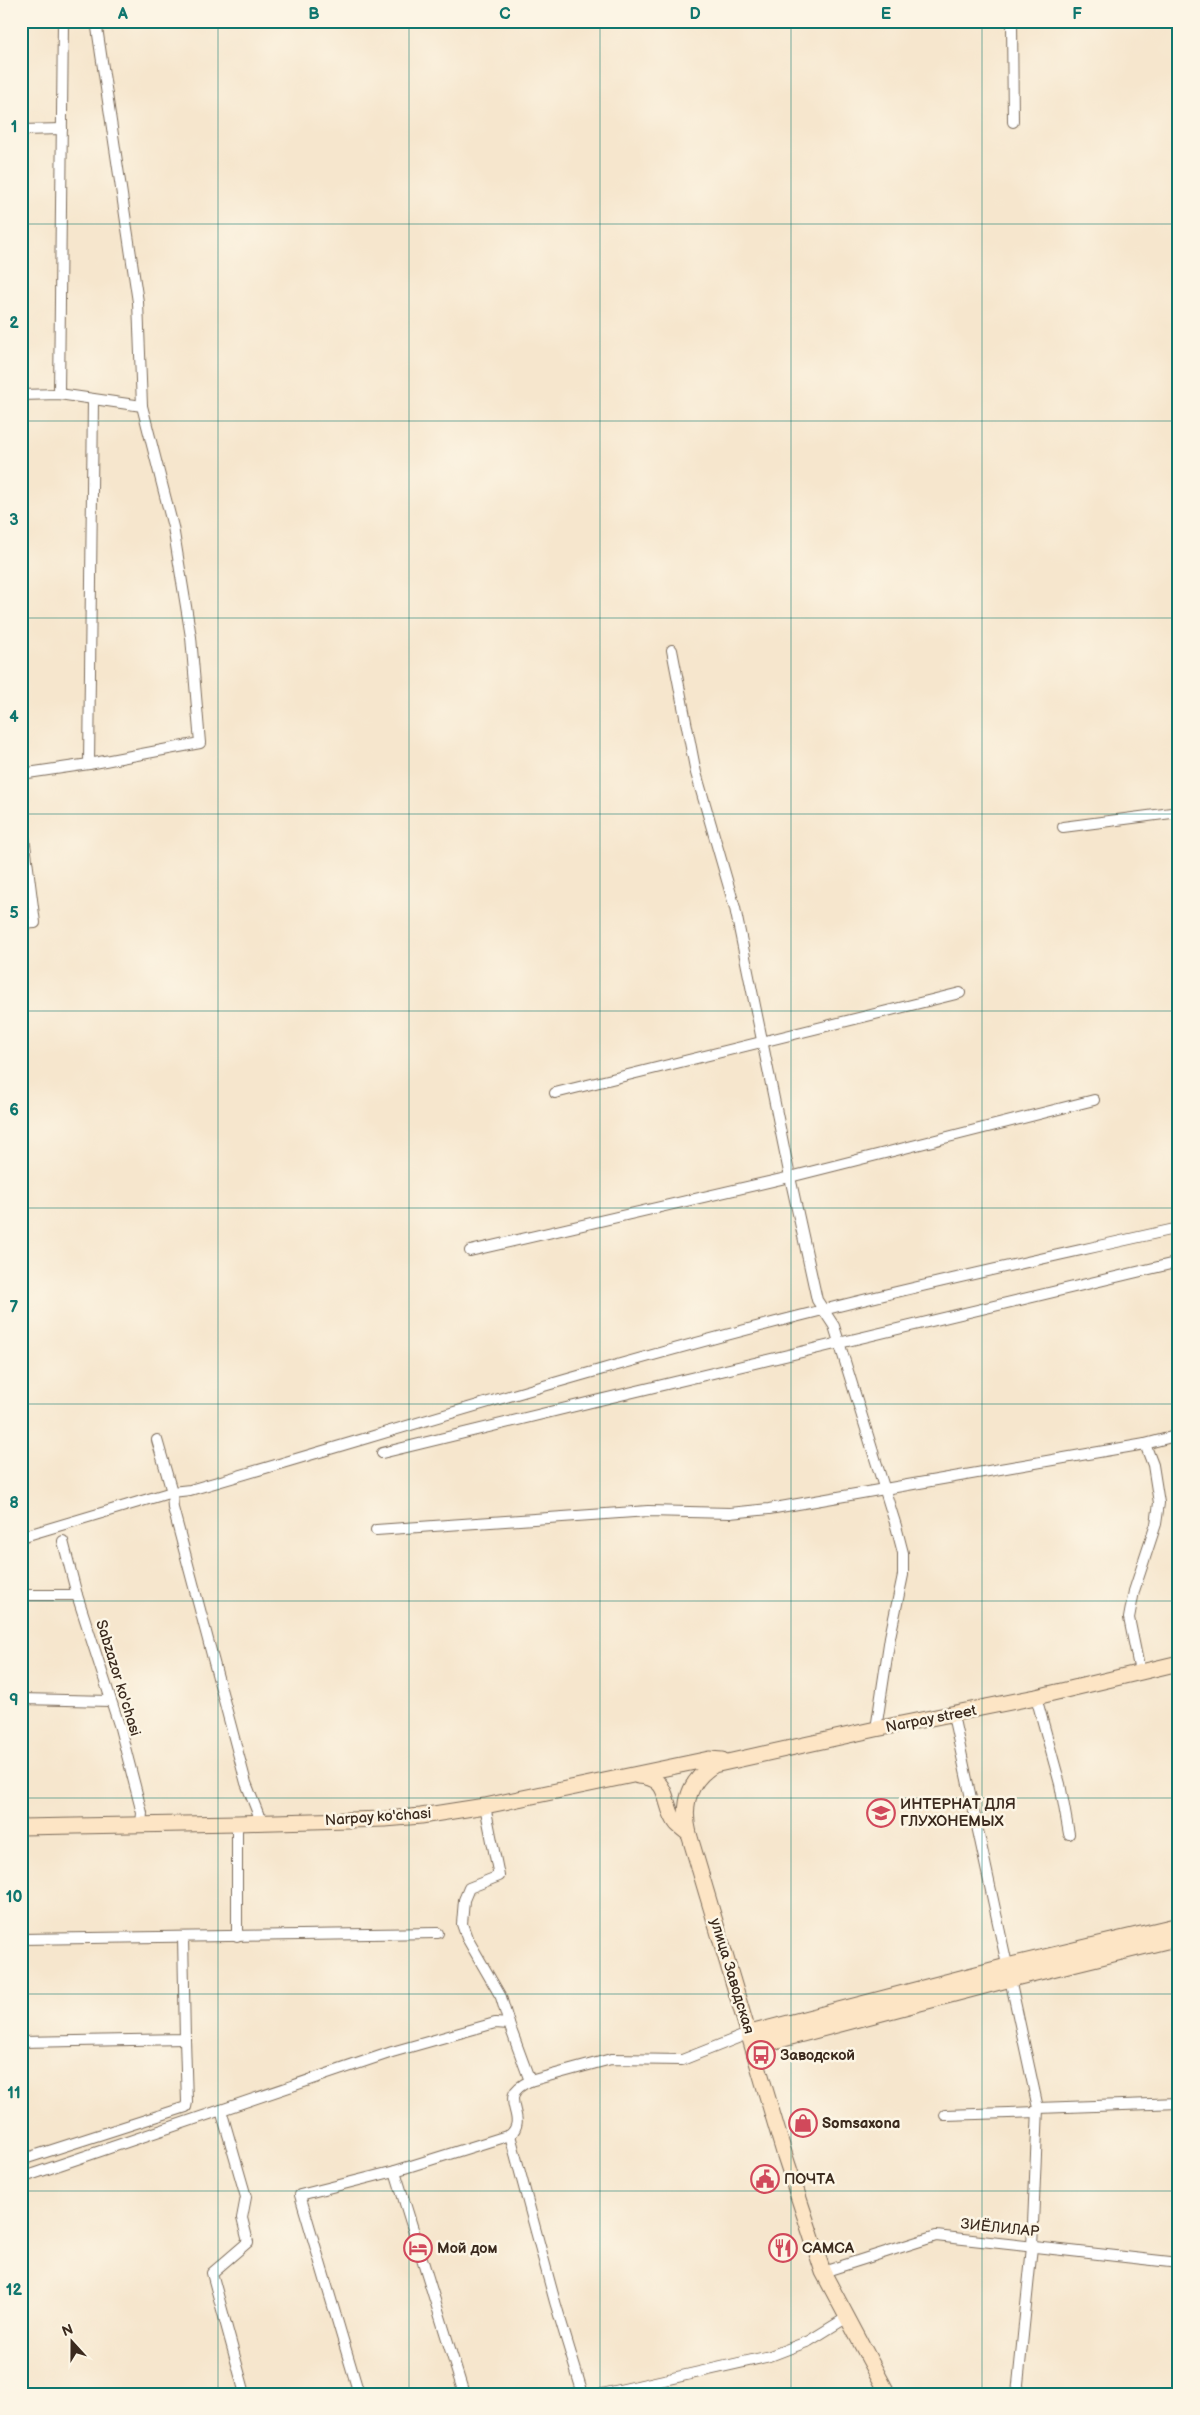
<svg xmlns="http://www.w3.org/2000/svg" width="1200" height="2415" viewBox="0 0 1200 2415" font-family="'Balsamiq Sans',sans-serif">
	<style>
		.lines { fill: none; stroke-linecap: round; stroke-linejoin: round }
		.street-casing { stroke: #7c6c5b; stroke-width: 12 }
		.secondary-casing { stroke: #7c6c5b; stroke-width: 17 }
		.street { stroke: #fff; stroke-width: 10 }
		.secondary { stroke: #fde5c5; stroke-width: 15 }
		.grid { fill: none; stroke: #0f766e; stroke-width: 1; stroke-opacity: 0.55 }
		.labels { text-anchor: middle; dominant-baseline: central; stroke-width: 5; stroke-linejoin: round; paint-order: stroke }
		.street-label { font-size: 15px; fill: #3b2a1e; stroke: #fcf5e5 }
		.poi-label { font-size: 15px; font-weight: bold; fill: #3b2a1e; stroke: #fcf5e5; text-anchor: start }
		.neatline { fill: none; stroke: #0f766e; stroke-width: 2 }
		.grid-label { font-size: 16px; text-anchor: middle; font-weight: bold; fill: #0f766e }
	</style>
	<rect width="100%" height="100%" fill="#fcf5e5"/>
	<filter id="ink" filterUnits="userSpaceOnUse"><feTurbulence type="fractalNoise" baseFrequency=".02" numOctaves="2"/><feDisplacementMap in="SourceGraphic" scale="10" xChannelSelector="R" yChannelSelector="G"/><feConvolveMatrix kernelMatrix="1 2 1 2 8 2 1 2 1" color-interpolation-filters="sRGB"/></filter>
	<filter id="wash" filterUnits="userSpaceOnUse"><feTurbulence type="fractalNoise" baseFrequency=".0096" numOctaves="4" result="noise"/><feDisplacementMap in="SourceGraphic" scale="20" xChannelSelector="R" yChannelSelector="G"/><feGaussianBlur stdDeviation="1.12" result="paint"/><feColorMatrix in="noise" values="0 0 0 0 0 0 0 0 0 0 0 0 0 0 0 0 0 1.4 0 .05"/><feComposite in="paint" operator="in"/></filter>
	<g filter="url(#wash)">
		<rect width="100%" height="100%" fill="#f6e6cd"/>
	</g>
	<g filter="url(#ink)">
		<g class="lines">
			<defs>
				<g id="street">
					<path d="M1012,21L1013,122"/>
					<path d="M21,130L62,129"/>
					<path d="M59,394L63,21"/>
					<path d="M21,395L59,394L142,406"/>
					<path d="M672,650L696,773L735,908L790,1177L817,1300L834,1326L896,1526L903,1553V1575L890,1637L876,1729"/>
					<path d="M89,764L93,399"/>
					<path d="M21,774L89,764L200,743L191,637L173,527L142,406L138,302L96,21"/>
					<path d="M21,813L35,923L21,924"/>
					<path d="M1063,827L1179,812"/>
					<path d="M555,1093L960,993"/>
					<path d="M470,1251L790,1177L1094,1100"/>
					<path d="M157,1440L172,1492L173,1508L246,1783L259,1816L267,1822"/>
					<path d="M382,1453C647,1387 913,1327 1179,1262"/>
					<path d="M376,1530L648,1511L730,1513L769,1509L1145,1444L1179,1435"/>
					<path d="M21,1537L172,1492L190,1490C401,1429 610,1363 823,1310C941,1280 1060,1255 1179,1228"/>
					<path d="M63,1541L77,1595L120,1728L142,1813L141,1824"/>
					<path d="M21,1595H77"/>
					<path d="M1140,1672L1129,1618L1134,1591L1156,1524L1159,1503L1153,1465L1145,1444"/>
					<path d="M1036,1697L1060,1784L1069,1834"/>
					<path d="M21,1699L110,1701"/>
					<path d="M953,1715L1038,2108L1032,2247L1017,2394"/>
					<path d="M485,1806L499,1876L469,1888L464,1900L462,1924L467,1938L501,1997L509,2024"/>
					<path d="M237,1937V1823"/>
					<path d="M21,1939L438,1933"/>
					<path d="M21,2042L185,2039L183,1937"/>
					<path d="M1038,2108L1179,2103"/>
					<path d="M221,2110L246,2197L242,2218L248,2242L212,2273L245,2394"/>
					<path d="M945,2115L1037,2112"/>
					<path d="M510,2135L555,2302L583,2394"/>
					<path d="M21,2160L186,2107L187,2102L185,2039"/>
					<path d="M395,2171L464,2394"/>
					<path d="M21,2178L392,2052L495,2023L509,2024L530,2081"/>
					<path d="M823,2272L936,2236L1179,2263"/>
					<path d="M359,2394L300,2195L395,2171L510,2135C531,2116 493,2097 530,2081L611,2059L682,2060L750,2033"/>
					<path d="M602,2394L770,2356L809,2341L846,2318"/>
				</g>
				<g id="secondary">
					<path d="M638,1776C673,1778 661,1804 677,1824C680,1827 685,1831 689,1834"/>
					<path d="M21,1827L237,1823L385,1819L421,1816L485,1806L709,1759L722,1760"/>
					<path d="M750,2033L1007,1966L1179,1925"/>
					<path d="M753,2047L1011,1979L1179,1938"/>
					<path d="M888,2394L823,2272L785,2156L689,1834C682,1805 688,1781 714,1765L876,1729L1036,1697L1179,1663"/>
				</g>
			</defs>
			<!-- street casing -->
			<use href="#street" class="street-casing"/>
			<!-- secondary casing -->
			<use href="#secondary" class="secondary-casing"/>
			<!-- street -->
			<use href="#street" class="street"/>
			<!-- secondary -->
			<use href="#secondary" class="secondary"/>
		</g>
	</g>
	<!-- grid -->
	<path class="grid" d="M218,21V2394M409,21V2394M600,21V2394M791,21V2394M982,21V2394M21,224H1179M21,421H1179M21,618H1179M21,814H1179M21,1011H1179M21,1208H1179M21,1404H1179M21,1601H1179M21,1798H1179M21,1994H1179M21,2191H1179"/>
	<!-- icons -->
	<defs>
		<symbol id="school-ring" viewBox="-11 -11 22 22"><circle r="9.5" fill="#fcf5e5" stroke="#d1495b" stroke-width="1.5"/><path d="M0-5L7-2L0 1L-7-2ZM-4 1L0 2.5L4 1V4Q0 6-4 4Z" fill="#d1495b"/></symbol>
		<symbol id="bus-ring" viewBox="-11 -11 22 22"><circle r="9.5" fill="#fcf5e5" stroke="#d1495b" stroke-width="1.5"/><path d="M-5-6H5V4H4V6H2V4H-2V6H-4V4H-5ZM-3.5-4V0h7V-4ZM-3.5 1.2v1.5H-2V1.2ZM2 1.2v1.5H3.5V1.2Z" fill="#d1495b"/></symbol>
		<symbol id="shop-ring" viewBox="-11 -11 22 22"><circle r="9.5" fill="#fcf5e5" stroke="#d1495b" stroke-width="1.5"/><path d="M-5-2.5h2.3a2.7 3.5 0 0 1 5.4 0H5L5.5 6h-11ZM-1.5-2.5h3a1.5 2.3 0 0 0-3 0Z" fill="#d1495b"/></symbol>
		<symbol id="civic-ring" viewBox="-11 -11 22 22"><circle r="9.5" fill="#fcf5e5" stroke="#d1495b" stroke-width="1.5"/><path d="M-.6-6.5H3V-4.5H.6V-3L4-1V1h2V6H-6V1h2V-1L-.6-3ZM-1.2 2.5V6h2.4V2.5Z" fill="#d1495b"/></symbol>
		<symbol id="hotel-ring" viewBox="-11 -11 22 22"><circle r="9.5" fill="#fcf5e5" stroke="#d1495b" stroke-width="1.5"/><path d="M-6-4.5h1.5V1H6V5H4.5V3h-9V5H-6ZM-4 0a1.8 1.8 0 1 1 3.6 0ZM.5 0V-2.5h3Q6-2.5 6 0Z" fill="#d1495b"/></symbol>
		<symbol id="restaurant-ring" viewBox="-11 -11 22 22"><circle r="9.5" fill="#fcf5e5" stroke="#d1495b" stroke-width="1.5"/><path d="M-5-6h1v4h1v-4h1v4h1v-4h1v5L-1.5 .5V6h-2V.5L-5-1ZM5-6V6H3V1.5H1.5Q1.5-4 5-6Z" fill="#d1495b"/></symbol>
	</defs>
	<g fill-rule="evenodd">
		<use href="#school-ring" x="865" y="1797" width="32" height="32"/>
		<use href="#bus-ring" x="745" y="2039" width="32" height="32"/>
		<use href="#shop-ring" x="787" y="2107" width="32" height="32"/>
		<use href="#civic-ring" x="749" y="2163" width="32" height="32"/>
		<use href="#hotel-ring" x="402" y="2232" width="32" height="32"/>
		<use href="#restaurant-ring" x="767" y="2232" width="32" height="32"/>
	</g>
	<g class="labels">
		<!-- street labels -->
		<g class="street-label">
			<text transform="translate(118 1678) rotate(73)">Sabzazor ko'chasi</text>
			<text transform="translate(931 1719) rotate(-11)">Narpay street</text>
			<text transform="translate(378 1817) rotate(-4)">Narpay ko'chasi</text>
			<text transform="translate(732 1976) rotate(73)">улица Заводская</text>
			<text transform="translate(1000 2228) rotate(6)">ЗИЁЛИЛАР</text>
		</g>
		<!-- poi labels -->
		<g class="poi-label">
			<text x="900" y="1804">ИНТЕРНАТ ДЛЯ<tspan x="900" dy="17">ГЛУХОНЕМЫХ</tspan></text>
			<text x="780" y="2055">Заводской</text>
			<text x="822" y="2123">Somsaxona</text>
			<text x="784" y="2179">ПОЧТА</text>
			<text x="437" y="2248">Мой дом</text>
			<text x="802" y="2248">САМСА</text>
		</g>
	</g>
	<!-- margin -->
	<rect width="1200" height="2415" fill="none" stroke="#fcf5e5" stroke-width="55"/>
	<!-- north arrow -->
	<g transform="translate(72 2342) rotate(339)" stroke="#fcf5e5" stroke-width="4" paint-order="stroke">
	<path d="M0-4L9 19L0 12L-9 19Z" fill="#3b2a1e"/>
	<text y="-8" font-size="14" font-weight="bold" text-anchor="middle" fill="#3b2a1e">N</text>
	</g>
	<rect x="28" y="28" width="1144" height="2360" class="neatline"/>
	<g class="grid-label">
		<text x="123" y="19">A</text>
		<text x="314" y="19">B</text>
		<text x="505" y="19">C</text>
		<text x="695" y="19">D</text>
		<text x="886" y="19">E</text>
		<text x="1077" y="19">F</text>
		<text x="14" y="132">1</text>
		<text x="14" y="328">2</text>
		<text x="14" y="525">3</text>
		<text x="14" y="722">4</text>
		<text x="14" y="918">5</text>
		<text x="14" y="1115">6</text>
		<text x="14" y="1312">7</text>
		<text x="14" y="1508">8</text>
		<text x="14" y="1705">9</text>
		<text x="14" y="1902">10</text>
		<text x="14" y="2098">11</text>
		<text x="14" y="2295">12</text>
	</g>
</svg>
